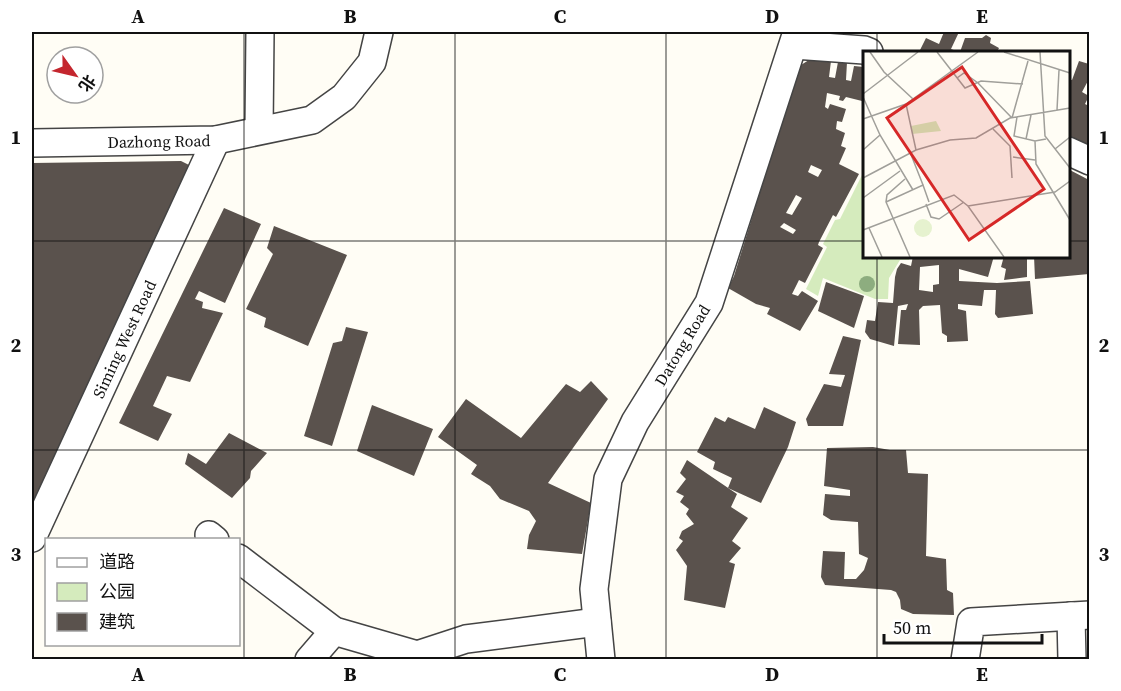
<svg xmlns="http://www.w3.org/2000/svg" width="1121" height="691" viewBox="0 0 1121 691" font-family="'Source Serif 4','Noto Sans SC',serif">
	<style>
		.green { fill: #d5ebbd }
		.building { fill: #5a524d; fill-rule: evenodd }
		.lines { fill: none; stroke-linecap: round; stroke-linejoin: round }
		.minor-casing { stroke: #444; stroke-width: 30 }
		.minor { stroke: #fff; stroke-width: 27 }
		.tree { fill: #8dad7f }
		.grid { fill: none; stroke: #111; stroke-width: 1.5; stroke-opacity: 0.55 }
		.labels { text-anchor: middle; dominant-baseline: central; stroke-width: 6; stroke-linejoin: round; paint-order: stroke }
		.street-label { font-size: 16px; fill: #111; stroke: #fff }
		.inset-road { fill: none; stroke: #a09f9a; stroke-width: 1.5 }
		.view { fill: #d62828; fill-opacity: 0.15; stroke: #d62828; stroke-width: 3 }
		.inset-edge { fill: none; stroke: #111; stroke-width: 3 }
		.neatline { fill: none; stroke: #111; stroke-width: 2 }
		.grid-label { font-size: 20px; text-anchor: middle; font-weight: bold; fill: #111 }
	</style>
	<rect width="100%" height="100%" fill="#fffdf5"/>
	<!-- green -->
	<path class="green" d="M864,171V256L910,257L909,260H900L889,278L888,299H875L823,278L818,296L806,289L827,247L823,244L835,220L840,219Z"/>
	<!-- building -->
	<g class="building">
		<path d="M944,32H959L951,49L959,52H919L926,38L939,44Z"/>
		<path d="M986,35L991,38L990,43L999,48L997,52H960L965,38H982Z"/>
		<path d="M812,58L831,61L829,77L835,78L838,62H847L846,80L851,81L854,66L864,67V89L862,101L846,97L843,101L839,100L840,96L827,93L825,107L828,109L830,104L846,109L842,122L837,121L836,129L845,133L841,146L846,148L839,164L859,174L836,217L833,215L819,242L818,245L823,248L805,283L799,280L792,294L798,296L802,291L818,301L800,331L767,314L770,308L756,304L728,288L734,276L796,76L801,65ZM811,165L822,170L818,177L808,172ZM796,195L802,198L792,215L786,213ZM784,223L796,230L793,234L780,227Z"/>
		<path d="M1079,61L1089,64V79L1082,92L1089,96L1085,104L1089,106V155L1068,144V79L1072,80Z"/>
		<path d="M181,161L189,165L193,173L32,517V163Z"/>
		<path d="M1068,169L1089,180V274L1035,279L1034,256H1068Z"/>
		<path d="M224,208L261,224L225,303L199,291L195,299L203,302L202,308L223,313L190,382L167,376L153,406L172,414L158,441L119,423Z"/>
		<path d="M274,226L347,255L308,346L264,327L266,318L246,309L273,254L267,248Z"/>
		<path d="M913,256H994L988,277L959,269V281L997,283L1030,281L1033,314L998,318L995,314L996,290H984L982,306L958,304V309L966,311L968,341L947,342V336L942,333L940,305L923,306L919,310L920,345L898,344L901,310H906L908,304L898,306L894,346L870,339L865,332L867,320L875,321L878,302L893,303L895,277L897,269L901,263L911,266ZM939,265V284L933,285V292L919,290L920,267Z"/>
		<path d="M1004,256H1027V277L1004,280L1006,269L1001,267Z"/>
		<path d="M826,282L864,296L854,328L818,311Z"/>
		<path d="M346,327L368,332L332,446L304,436L333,343L342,341Z"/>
		<path d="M843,336L861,340L843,426H808L806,419L824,384L841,387L845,375L829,374Z"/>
		<path d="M591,381L608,399L548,483L591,503L582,554L527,549L529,535L536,521L529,511L500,499L490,486L471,474L477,465L438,437L466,399L521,438L566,384L580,392Z"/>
		<path d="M372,405L433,429L414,476L357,451Z"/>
		<path d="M764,407L796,422L788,447L761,503L728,488L732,478L713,469L715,462L697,452L715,417L725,422L728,417L755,429Z"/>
		<path d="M229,433L267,453L251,471L250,478L232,498L185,464L188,453L206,464Z"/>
		<path d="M873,447L890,450H906L908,473L928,474L926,556L946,559L947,590L953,593L954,615L913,614L901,609L900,600L896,592L891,590L825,585L821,577L823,551L845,552L844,579H856L864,570L868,558L859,554L858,522L831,520L823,515L825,494L850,496V490L824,486L827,448Z"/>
		<path d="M687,460L737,494L731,507L748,518L732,541L741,548L729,562L735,564L725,608L684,600L687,566L676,550L683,541L679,538L682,531L694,524L686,514L689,509L680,502L684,496L676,492L686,479L680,473Z"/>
	</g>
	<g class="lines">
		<defs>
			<g id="minor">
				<path d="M794,45L864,50L869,52"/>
				<path d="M259,130L260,32"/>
				<path d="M32,143L216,140L312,120L344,97L372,62L379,32"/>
				<path d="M1068,151L1090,161"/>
				<path d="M209,535L215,540"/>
				<path d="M32,538L216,140"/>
				<path d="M238,558L334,631L417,655L466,639L597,622"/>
				<path d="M1071,616L1072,660"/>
				<path d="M309,660L334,631"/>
				<path d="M601,660L594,589L608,479L635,422L709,303L797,32"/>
				<path d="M965,660L971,622L1090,615"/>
			</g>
		</defs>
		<!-- minor casing -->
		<use href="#minor" class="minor-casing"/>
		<!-- minor -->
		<use href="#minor" class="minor"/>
	</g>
	<!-- trees -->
	<circle class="tree" cx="867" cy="284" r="8"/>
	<!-- grid -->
	<path class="grid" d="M244,32V660M455,32V660M666,32V660M877,32V52M32,241H864M1068,241H1090M877,256V660M32,450H1090"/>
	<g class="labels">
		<!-- street labels -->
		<g class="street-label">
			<text transform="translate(159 141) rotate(-1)">Dazhong Road</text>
			<text transform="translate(124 339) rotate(-65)">Siming West Road</text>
			<text transform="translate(682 345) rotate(-59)">Datong Road</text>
		</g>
	</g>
	<!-- overview -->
	<g transform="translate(863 51)">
		<rect width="207" height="207" fill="#fffdf5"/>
		<path d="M73,70L78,80L49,83L48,75Z" fill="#d5ebbd"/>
		<path d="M51 177a9 9 0 1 1 18 0a9 9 0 1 1-18 0Z" fill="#e6f2cf"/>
		<path class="inset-road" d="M7,1L21,21L50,48M74,1L102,37L118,30L160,33M141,1L207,22M177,1L182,85L207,117M94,27L101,22L115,32L149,67M0,43L55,1M0,46L17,84L50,139M43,53L53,99M194,59L196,19M154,66L151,85L172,90L183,88M149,67L165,10M0,68L43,53L115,1M130,78L147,95L149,127M163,88L168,64M172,90L173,113L207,169M192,98L207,86M0,99L17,84M47,101L60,134M150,106L172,109M0,127L53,99L87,89L113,87L147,67L207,57M42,128L24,144L23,151L47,206M0,147L37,120M23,151L60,134L66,151M63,153L68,166L76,168L101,151M105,155L192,141L207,130M6,177L19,206M0,179L91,144L105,155L141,206"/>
		<path class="view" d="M99,16L181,138L106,189L24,67Z"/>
		<rect width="207" height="207" class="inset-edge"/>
	</g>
	<!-- border -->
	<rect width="1121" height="691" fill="none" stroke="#ffffff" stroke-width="66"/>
	<!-- legend -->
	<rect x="45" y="538" width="195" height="108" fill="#ffffff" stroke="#a0a0a0" stroke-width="1.5"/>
	<rect x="57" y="558" width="30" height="9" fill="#ffffff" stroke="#a0a0a0" stroke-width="1.5"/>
	<text x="99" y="568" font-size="18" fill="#111111">道路</text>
	<rect x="57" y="583" width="30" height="18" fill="#d5ebbd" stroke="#a0a0a0" stroke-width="1.5"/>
	<text x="99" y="598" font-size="18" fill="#111111">公园</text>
	<rect x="57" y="613" width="30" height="18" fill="#5a524d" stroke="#a0a0a0" stroke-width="1.5"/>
	<text x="99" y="628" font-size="18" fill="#111111">建筑</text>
	<!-- north arrow -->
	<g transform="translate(75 75) rotate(124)"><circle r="28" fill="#ffffff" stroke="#a0a0a0" stroke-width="1.5"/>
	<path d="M0-4.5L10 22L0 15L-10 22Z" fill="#c4262e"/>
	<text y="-9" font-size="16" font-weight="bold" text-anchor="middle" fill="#111111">北</text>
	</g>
	<!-- scale -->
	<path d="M884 634v9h158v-9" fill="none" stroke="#111111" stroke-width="3"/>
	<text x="893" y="634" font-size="18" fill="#111111" stroke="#ffffff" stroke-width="4.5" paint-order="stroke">50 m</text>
	<rect x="33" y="33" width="1055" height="625" class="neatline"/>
	<g class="grid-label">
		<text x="138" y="23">A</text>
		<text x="350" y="23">B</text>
		<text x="560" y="23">C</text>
		<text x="772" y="23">D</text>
		<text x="982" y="23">E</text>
		<text x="16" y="144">1</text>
		<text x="1104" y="144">1</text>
		<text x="16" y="352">2</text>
		<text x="1104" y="352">2</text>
		<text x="16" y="561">3</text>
		<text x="1104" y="561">3</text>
		<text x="138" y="681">A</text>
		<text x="350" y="681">B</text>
		<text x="560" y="681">C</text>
		<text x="772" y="681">D</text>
		<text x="982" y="681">E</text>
	</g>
</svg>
